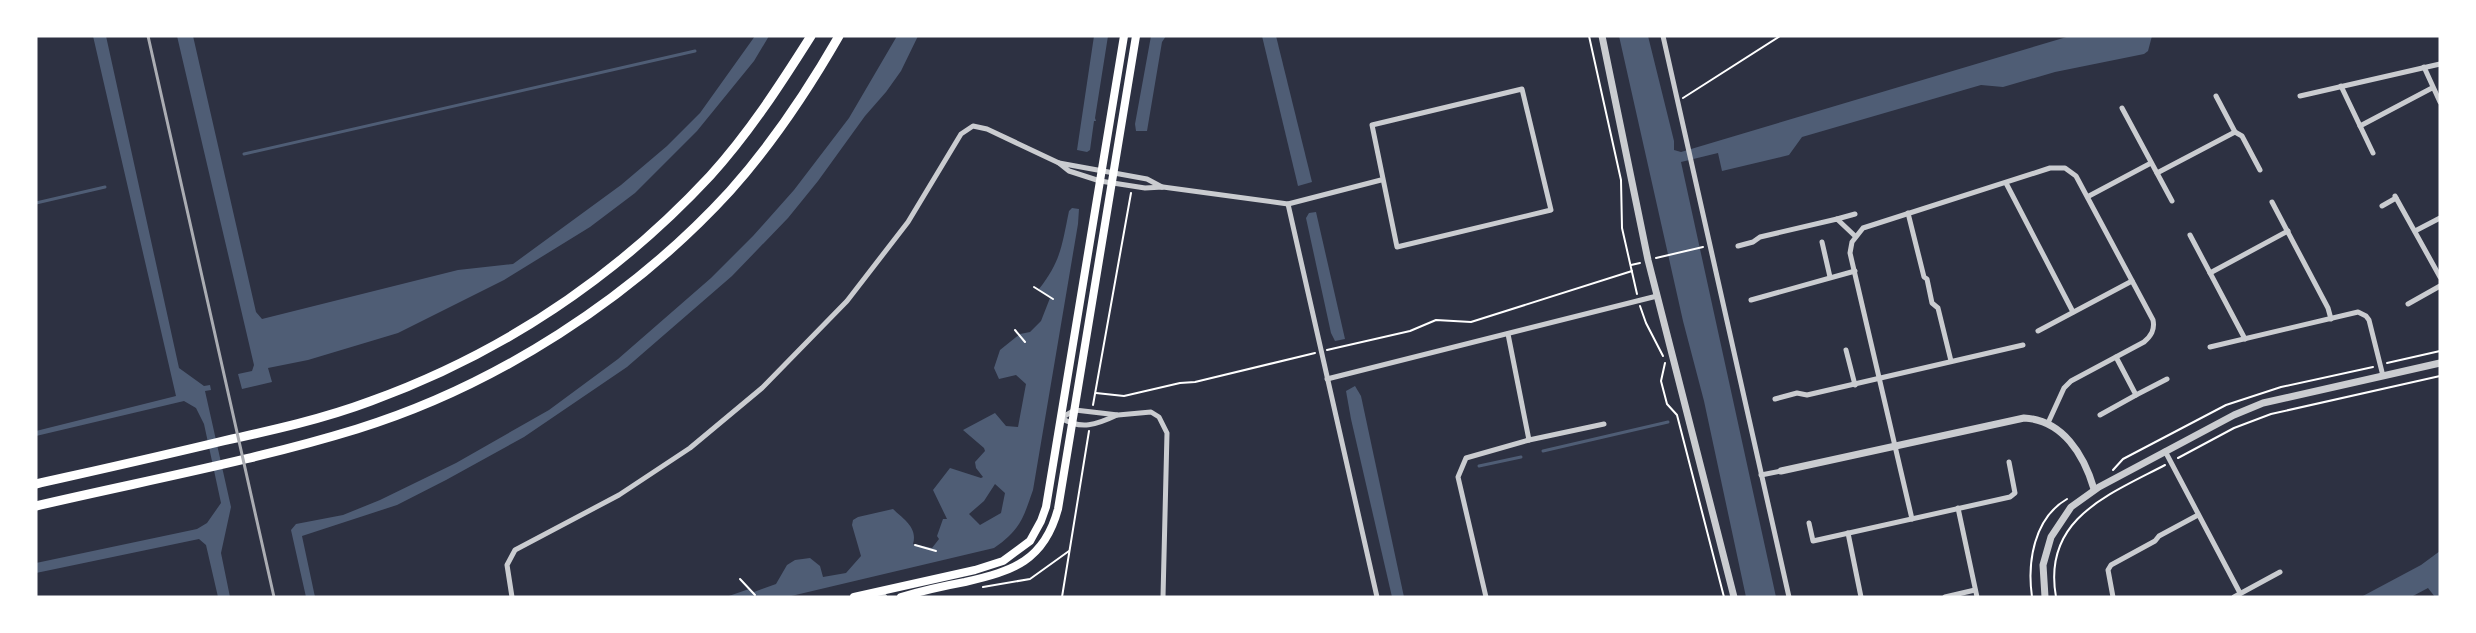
<svg xmlns="http://www.w3.org/2000/svg" width="2476" height="633" viewBox="0 0 2476 633" font-family="'Times New Roman',serif">
	<style>
		.water { fill: #4f5d75; fill-rule: evenodd }
		.lines { fill: none; stroke-linecap: round; stroke-linejoin: round }
		.stream { stroke: #4f5d75; stroke-width: 3 }
		.path { stroke: #fff; stroke-width: 2 }
		.minor { stroke: #caccd0; stroke-width: 5 }
		.tertiary { stroke: #caccd0; stroke-width: 7 }
		.secondary { stroke: #fff; stroke-width: 8 }
		.primary { stroke: #fff; stroke-width: 9 }
		.rail { stroke: #abadb3; stroke-width: 3 }
	</style>
	<rect width="100%" height="100%" fill="#2d3142"/>
	<!-- water -->
	<g class="water">
		<path d="M93,36H106L179,368L204,386L210,385L211,390L205,391L231,507L221,553L230,597H218L206,545L199,539L36,573V563L197,529L207,523L221,503L204,424L196,408L184,401L36,436V431L176,396Z"/>
		<path d="M177,36H193L256,312L262,319L458,270L513,264L621,185L667,146L700,113L755,36H769L754,61L697,131L635,193L590,227L504,280L398,333L308,360L268,368L272,382L242,389L238,374L252,371L254,365Z"/>
		<path d="M897,36H918L901,71L886,92L865,116L818,181L788,218L732,276L627,367L524,437L446,480L397,505L302,536L315,597H306L291,530L296,524L343,515L380,500L456,463L549,410L618,359L711,278L753,236L794,190L849,118Z"/>
		<path d="M1094,36H1108L1095,118L1096,121H1094L1090,150L1087,152L1077,150Z"/>
		<path d="M1151,36H1166L1162,42L1147,131H1136L1135,124Z"/>
		<path d="M1262,36H1276L1312,182L1298,186Z"/>
		<path d="M1619,36H1648L1674,141V150L1681,152L2070,36H2152L2148,51L2144,54L2055,72L2003,87L1981,85L1802,137L1789,155L1722,171L1718,153L1681,162L1776,597H1746L1704,401L1683,321Z"/>
		<path d="M1072,208L1079,209L1078,224L1033,490C1023,519 1020,530 994,548L787,597H726L749,589L754,592L776,584L787,565L795,560L810,558L820,566L823,577L846,573L861,556L852,525L853,520L858,517L893,509C903,519 918,527 913,544L932,548L939,539L937,536L943,519H947L933,490L950,468L981,478L983,477L976,468L975,462L985,451L984,448L963,430L995,413L1006,426L1018,427L1026,384L1016,375L999,379L994,368L1000,350L1020,334L1030,332L1041,321L1050,298L1039,289C1061,261 1062,245 1069,211ZM995,484L1005,493L1001,513L980,525L969,514L984,501Z"/>
		<path d="M1316,212L1345,339L1335,341L1331,333L1306,218L1309,213Z"/>
		<path d="M1355,386L1361,396L1404,597H1392L1351,419L1346,391Z"/>
		<path d="M2440,551V597H2435L2428,588L2411,597H2361L2421,565Z"/>
	</g>
	<g class="lines">
		<!-- stream -->
		<g class="stream">
			<path d="M244,154L695,51"/>
			<path d="M36,203L105,187"/>
			<path d="M1543,451L1668,422"/>
			<path d="M1479,466L1521,457"/>
		</g>
		<!-- path -->
		<g class="path">
			<path d="M1589,36L1621,180L1622,228L1637,294"/>
			<path d="M1683,98L1780,36"/>
			<path d="M1656,258L1703,247"/>
			<path d="M1631,265L1640,263"/>
			<path d="M1034,287L1053,299"/>
			<path d="M1640,306L1646,323L1663,356"/>
			<path d="M1015,330L1025,342"/>
			<path d="M1327,350L1410,331L1436,320L1471,322L1632,271"/>
			<path d="M1665,363L1661,381L1667,404L1677,415L1724,597"/>
			<path d="M2387,363L2440,351"/>
			<path d="M1096,393L1124,396L1180,383L1195,382L1315,353"/>
			<path d="M1093,405L1131,193"/>
			<path d="M2178,458L2234,428L2271,414L2440,376"/>
			<path d="M2113,470L2123,459L2226,405L2281,387L2373,367"/>
			<path d="M915,545L936,551"/>
			<path d="M740,579L755,595"/>
			<path d="M983,587L1030,579L1069,551"/>
			<path d="M1062,597L1089,431"/>
			<path d="M2032,597C2027,562 2034,518 2067,499"/>
			<path d="M2056,597C2042,519 2108,495 2165,465"/>
		</g>
		<!-- minor -->
		<g class="minor">
			<path d="M1663,36L1789,597"/>
			<path d="M2424,67L2440,102"/>
			<path d="M2341,86L2373,153"/>
			<path d="M1522,89L1551,210L1397,247L1372,125Z"/>
			<path d="M2216,96L2235,132L2242,136L2260,170"/>
			<path d="M2300,96L2440,64"/>
			<path d="M2122,108L2172,201"/>
			<path d="M2360,126L2432,88"/>
			<path d="M1059,163L1147,179L1162,187"/>
			<path d="M2157,173L2235,132"/>
			<path d="M2006,183L2073,312"/>
			<path d="M2089,196L2151,163"/>
			<path d="M2395,196L2440,277"/>
			<path d="M2272,202L2328,308L2331,319"/>
			<path d="M1288,204L1377,597"/>
			<path d="M2382,206L2396,198"/>
			<path d="M1908,213L1924,277L1927,279L1932,303L1938,308L1951,361"/>
			<path d="M1837,219L1855,214"/>
			<path d="M2415,231L2440,218"/>
			<path d="M2190,235L2245,339"/>
			<path d="M1822,242L1830,277"/>
			<path d="M1738,246L1753,242L1760,237L1837,219L1855,236"/>
			<path d="M2210,273L2288,231"/>
			<path d="M1751,300L1855,271"/>
			<path d="M2408,304L2440,286"/>
			<path d="M2038,331L2132,281"/>
			<path d="M2210,347L2358,312L2366,316L2369,320L2383,376"/>
			<path d="M1846,350L1855,385"/>
			<path d="M1327,379L1657,296"/>
			<path d="M2136,395L2167,379"/>
			<path d="M1775,399L1797,393L1807,395L2023,345"/>
			<path d="M2100,415L2136,395L2116,357"/>
			<path d="M1061,418L1075,410L1118,415L1151,412L1159,417L1167,433L1163,597"/>
			<path d="M1061,418C1081,430 1096,425 1117,415"/>
			<path d="M1529,440L1604,424"/>
			<path d="M2165,451L2240,593"/>
			<path d="M1761,475L1781,471"/>
			<path d="M1958,508L1977,597"/>
			<path d="M1912,519L1850,253L1852,242L1863,228L2050,168H2065L2076,176L2153,320C2155,330 2151,336 2144,342L2071,381L2064,388L2048,423"/>
			<path d="M1809,523L1813,541L2010,497L2015,493L2009,462"/>
			<path d="M1848,533L1861,597"/>
			<path d="M512,597L507,565L515,550L619,495L690,448L762,388L847,301L908,222L961,134L973,126L987,129L1059,163L1069,171L1100,181L1145,188L1163,187L1288,204L1381,180"/>
			<path d="M878,597L879,592L885,597"/>
			<path d="M1486,597L1458,477L1466,458L1529,440L1508,334"/>
			<path d="M1945,597L1975,590"/>
			<path d="M2113,597L2108,570L2111,565L2155,541L2159,536L2198,515"/>
			<path d="M2234,597L2280,572"/>
		</g>
		<!-- tertiary -->
		<g class="tertiary">
			<path d="M1602,36L1648,260L1734,597"/>
			<path d="M1781,471L2024,418C2063,420 2084,455 2094,489"/>
			<path d="M2045,597L2043,565L2051,537L2071,507L2099,487L2234,415L2263,403L2440,363"/>
		</g>
		<!-- secondary -->
		<g class="secondary">
			<path d="M854,597L975,570L1003,561L1030,541L1041,521L1046,507L1124,36"/>
			<path d="M901,597C922,591 943,586 965,582C1013,571 1044,561 1058,509L1136,36"/>
		</g>
		<!-- primary -->
		<g class="primary">
			<path d="M36,484C98,470 161,456 223,441C273,430 323,419 371,401C501,354 616,277 710,176C749,133 780,85 811,36"/>
			<path d="M36,506C143,481 253,461 357,429C496,386 632,298 730,191C772,144 808,90 839,36"/>
		</g>
		<!-- rail -->
		<path class="rail" d="M148,36L274,597"/>
	</g>
	<!-- border -->
	<rect width="2476" height="633" fill="none" stroke="#ffffff" stroke-width="75"/>
</svg>
